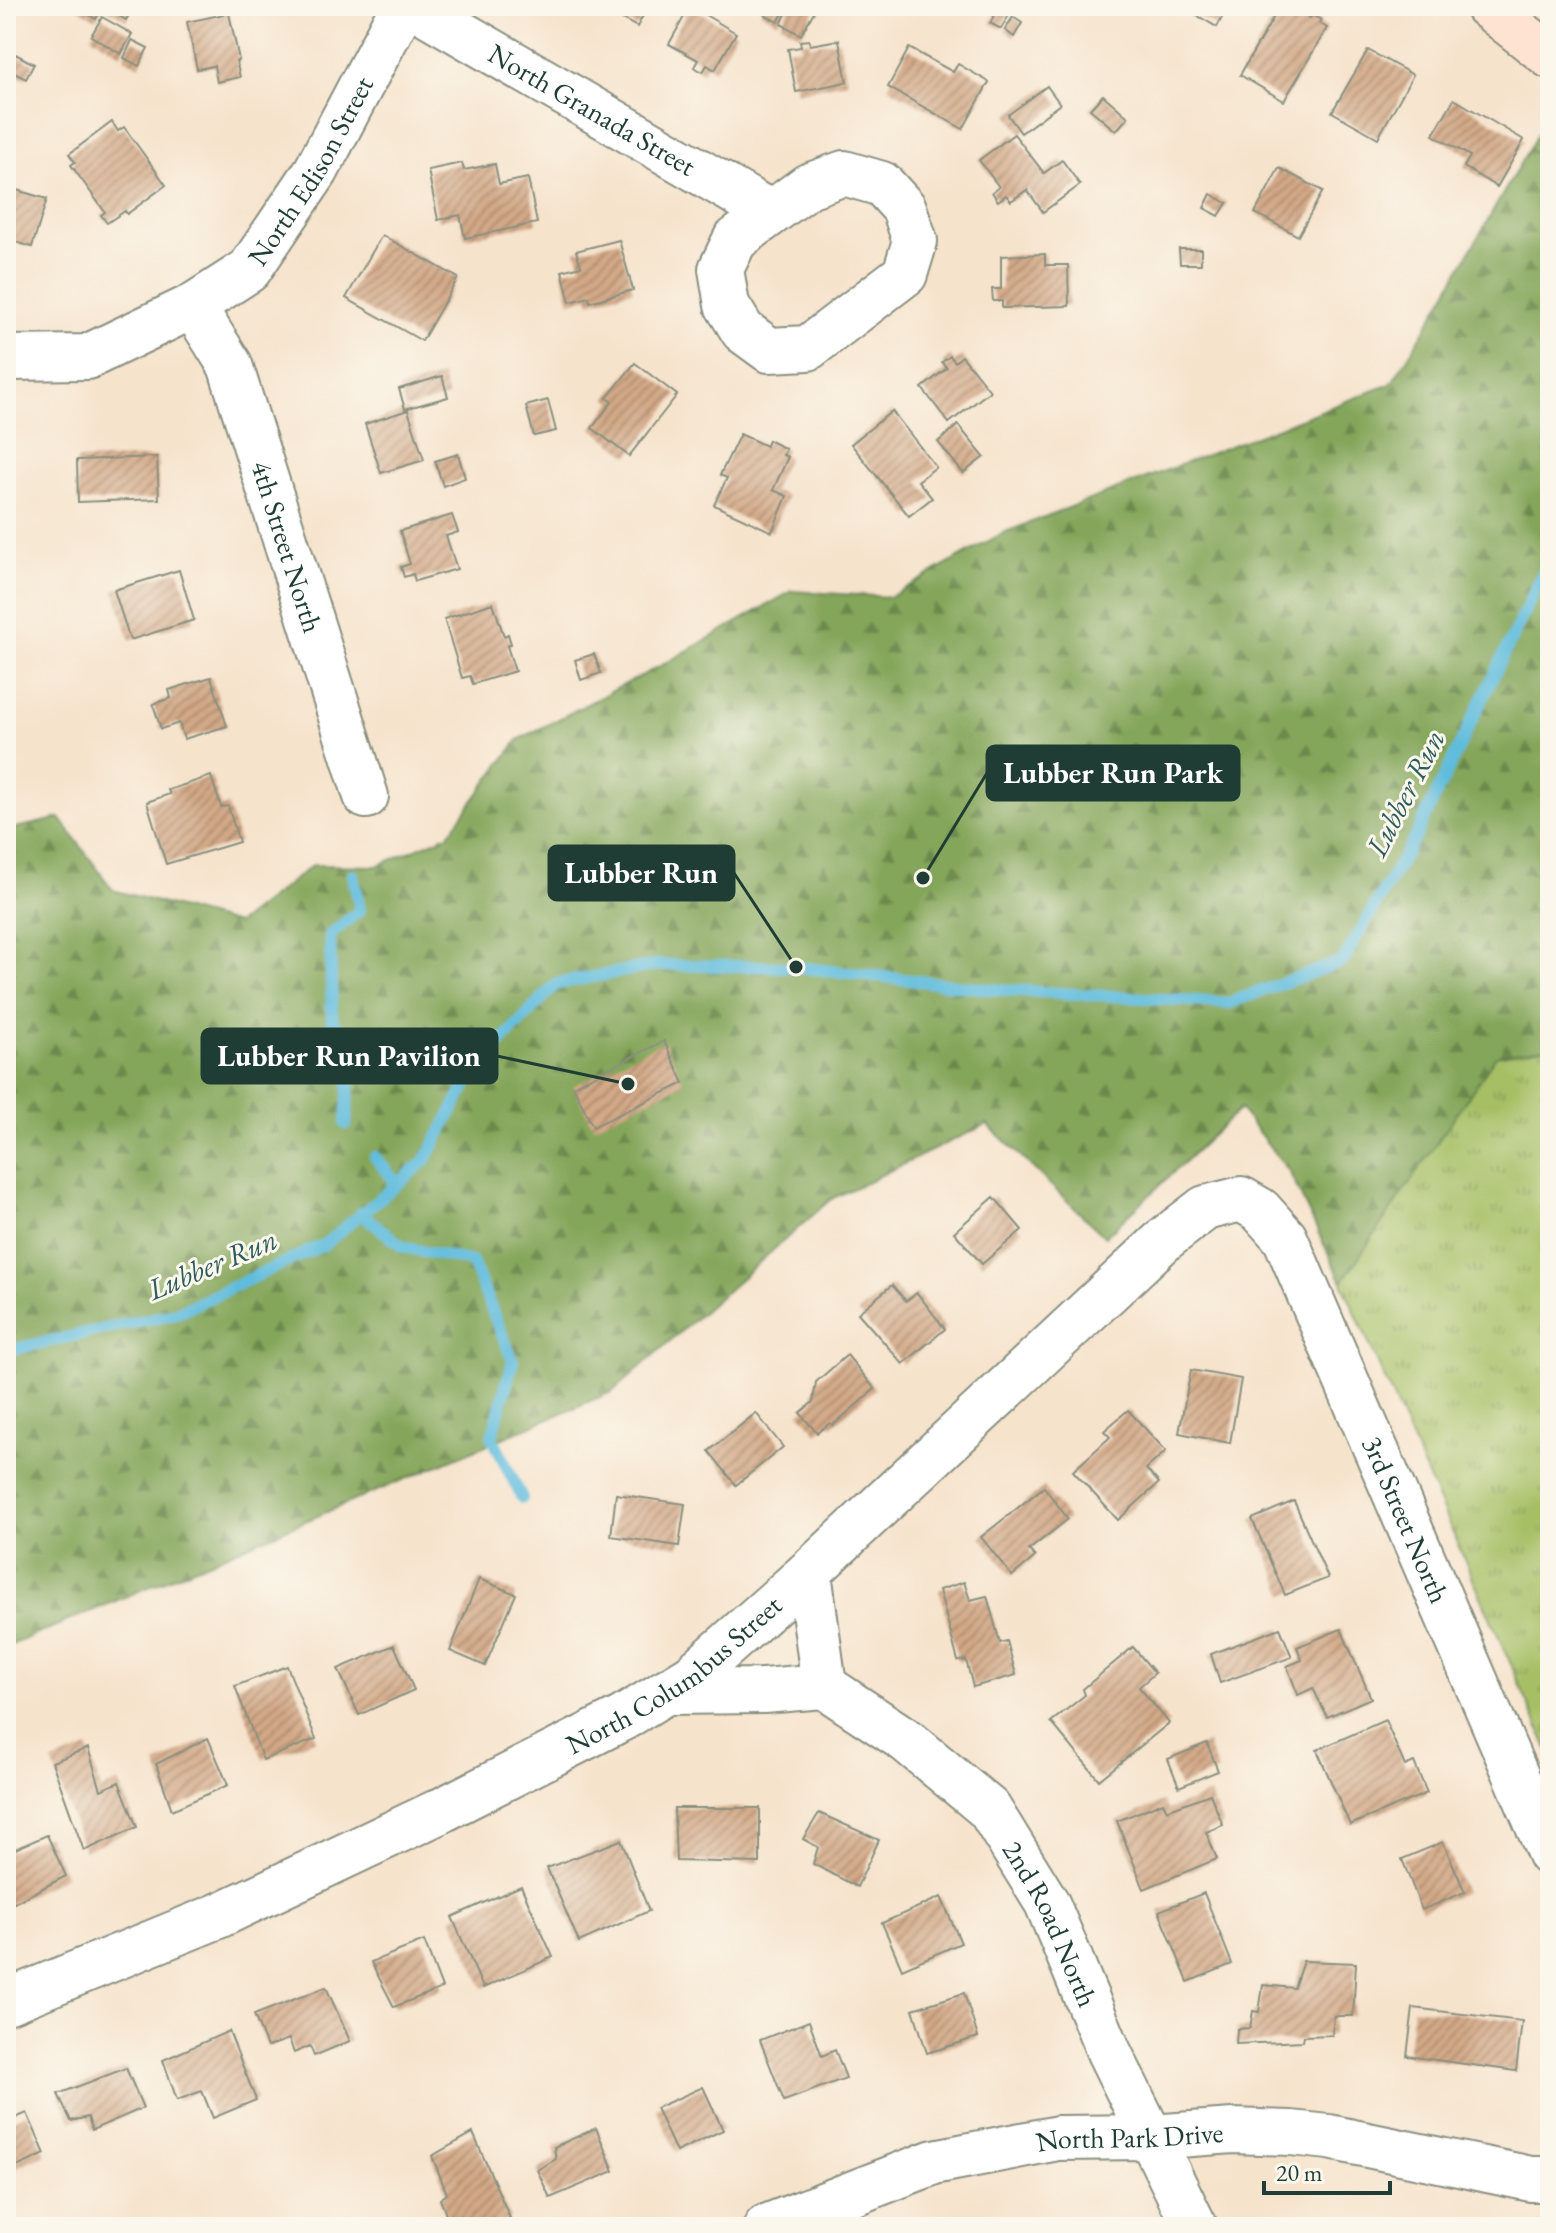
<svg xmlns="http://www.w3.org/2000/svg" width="1556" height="2233" viewBox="0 0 1556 2233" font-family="'EB Garamond',serif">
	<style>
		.forest { fill: url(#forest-firs); stroke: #527247; stroke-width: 2 }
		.park { fill: url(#park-tufts); stroke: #627e4c; stroke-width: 2 }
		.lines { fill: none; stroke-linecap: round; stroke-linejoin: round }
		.stream { stroke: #5fbcdd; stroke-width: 12 }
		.building { fill: url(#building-hatch) }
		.minor-casing { stroke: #8a9080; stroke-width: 48 }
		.secondary-casing { stroke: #8a9080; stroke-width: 48 }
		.minor { stroke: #fff; stroke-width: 44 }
		.secondary { stroke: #fee3d2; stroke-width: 44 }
		.labels { text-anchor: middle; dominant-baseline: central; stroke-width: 6; stroke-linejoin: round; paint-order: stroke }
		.street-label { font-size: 28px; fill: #1f3d34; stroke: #fbf7ec }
		.water-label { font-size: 30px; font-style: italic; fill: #2f5d5e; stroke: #fbf7ec }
		.leader { fill: none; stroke: #1f3d34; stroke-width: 3 }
		.callout-dot { fill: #1f3d34; stroke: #fbf7ec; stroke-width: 3 }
		.callout { fill: #1f3d34; stroke: #1f3d34; stroke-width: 3 }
		.callout-label { font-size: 30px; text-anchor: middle; font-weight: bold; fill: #fff }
	</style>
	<defs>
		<pattern id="forest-firs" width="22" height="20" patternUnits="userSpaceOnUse" patternTransform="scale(2)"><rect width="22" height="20" fill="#84a65a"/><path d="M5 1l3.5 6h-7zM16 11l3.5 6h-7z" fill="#6b884b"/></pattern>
		<pattern id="park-tufts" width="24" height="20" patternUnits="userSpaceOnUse" patternTransform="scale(2)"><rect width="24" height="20" fill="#a6bf65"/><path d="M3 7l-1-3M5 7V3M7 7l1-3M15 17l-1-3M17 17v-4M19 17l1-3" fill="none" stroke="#879c54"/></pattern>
		<pattern id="building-hatch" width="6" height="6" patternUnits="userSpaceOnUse" patternTransform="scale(2)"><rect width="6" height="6" fill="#d3a987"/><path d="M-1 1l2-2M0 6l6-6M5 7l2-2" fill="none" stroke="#ab8b6f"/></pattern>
	</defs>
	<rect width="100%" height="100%" fill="#fbf7ec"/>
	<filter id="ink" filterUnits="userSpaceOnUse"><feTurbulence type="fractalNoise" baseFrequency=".0125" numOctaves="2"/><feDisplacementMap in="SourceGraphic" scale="16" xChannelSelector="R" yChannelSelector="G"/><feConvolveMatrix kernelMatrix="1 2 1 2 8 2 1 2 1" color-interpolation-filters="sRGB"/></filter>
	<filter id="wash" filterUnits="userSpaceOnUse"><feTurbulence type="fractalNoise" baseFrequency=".006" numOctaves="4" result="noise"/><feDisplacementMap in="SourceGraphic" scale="32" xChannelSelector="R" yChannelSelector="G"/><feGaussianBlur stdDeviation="1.8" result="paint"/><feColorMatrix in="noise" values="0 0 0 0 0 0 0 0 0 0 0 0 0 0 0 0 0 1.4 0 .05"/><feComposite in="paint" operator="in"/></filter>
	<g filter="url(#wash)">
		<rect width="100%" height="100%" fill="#f6e3cc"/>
		<!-- forest -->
		<path class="forest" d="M1539,131L1550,134V1047L1496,1056L1342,1282L1289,1171L1240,1109L1105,1237L987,1124L831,1199L612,1392L6,1647V830L60,818L113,890L237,924L313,865L377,866L448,835L518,740L662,665L792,591L890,597L1003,533L1391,384L1426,328Z"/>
		<!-- park -->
		<path class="park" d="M1550,1047V1753L1342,1282L1496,1056Z"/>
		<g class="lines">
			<!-- stream -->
			<g class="stream">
				<path d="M346,1124L352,1046L332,1020L330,935L360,910L353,875"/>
				<path d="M375,1157L397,1184"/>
				<path d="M361,1213L403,1247L472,1262L513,1361L492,1437L522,1498"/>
				<path d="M6,1351L176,1313L325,1244L425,1161L476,1068L556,984L657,965L796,967L990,989L1229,1003L1343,961L1418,832L1550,559"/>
			</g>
		</g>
		<g id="blocks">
			<!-- building -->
			<g class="building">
				<path d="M74,6H134L126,20L103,6L96,19Z"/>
				<path d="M612,6H648L637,27L609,12Z"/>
				<path d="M690,6L736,33L715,70L707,65L703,72L694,67L698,60L669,44Z"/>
				<path d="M763,6H787L778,22L760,12Z"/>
				<path d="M790,6H817L801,35L781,24Z"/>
				<path d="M1181,6H1228L1217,27Z"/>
				<path d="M1280,6H1289L1310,18L1312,15L1321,20L1319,23L1327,28L1284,101L1240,75Z"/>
				<path d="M998,9L1009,15L1001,29L990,23Z"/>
				<path d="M229,13L239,60L236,61L240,77L217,82L214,66L197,69L187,22Z"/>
				<path d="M102,17L132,34L121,54L91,36Z"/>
				<path d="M1013,17L1022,23L1014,37L1005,30Z"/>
				<path d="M132,40L148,48L139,66L124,58Z"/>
				<path d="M809,40L810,45L839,40L847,82L796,92L788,49L801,47L800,41Z"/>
				<path d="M909,48L953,72L958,64L989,82L963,129L888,87Z"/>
				<path d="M6,49L34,64L26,79L6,69Z"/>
				<path d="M1368,50L1413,75L1378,138L1332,112Z"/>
				<path d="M1047,86L1060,104L1021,133L1008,115Z"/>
				<path d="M1103,95L1128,117L1116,131L1090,109Z"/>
				<path d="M1454,99L1524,140L1497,187L1464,167L1470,156L1433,135Z"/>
				<path d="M112,122L118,131L124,127L166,185L127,214L125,211L107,223L101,215L105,212L71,165L75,162L69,154Z"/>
				<path d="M1014,134L1044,173L1062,160L1080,185L1043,212L1027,190L1011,201L1006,195L998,201L992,192L999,187L979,160Z"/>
				<path d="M462,163L464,170L495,164L499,184L528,178L537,223L465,238L460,215L438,220L428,170Z"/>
				<path d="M1279,168L1323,191L1298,236L1255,213Z"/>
				<path d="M6,187L47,199L32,247L6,239Z"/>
				<path d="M1211,194L1227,203L1219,216L1204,208Z"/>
				<path d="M382,235L458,278L422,341L346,298Z"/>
				<path d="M619,240L633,290L590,302L589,297L570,302L562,271L581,266L576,251Z"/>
				<path d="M1179,249H1201V264H1180Z"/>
				<path d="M1045,254V265H1068L1069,306L1002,308V301H993L992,289H1001V256Z"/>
				<path d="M950,356L955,362L962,356L990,391L949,423L922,388L947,368L942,362Z"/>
				<path d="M635,363L677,395L629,456L592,428L612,402L607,398Z"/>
				<path d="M442,376L448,397L405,409L399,389Z"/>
				<path d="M548,400L556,431L534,436L526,406Z"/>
				<path d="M408,410L424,460L381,473L365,424Z"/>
				<path d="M892,411L936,467L918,481L932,498L909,516L851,444Z"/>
				<path d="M958,425L984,457L963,473L938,442Z"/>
				<path d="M740,434L766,446L768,440L786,449L783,455L788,457L773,490L787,496L772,532L714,505L727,478L720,475Z"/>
				<path d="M458,454L465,478L443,486L435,461Z"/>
				<path d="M157,457L159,499L78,502L77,460Z"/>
				<path d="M452,515L458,532L446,536L457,569L415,581L413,574L404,577L401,567L410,564L400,531Z"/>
				<path d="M179,570L194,620L130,640L114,590Z"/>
				<path d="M493,603L504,636L508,634L511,644L507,646L515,671L473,684L470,676L462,678L444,619Z"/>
				<path d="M594,654L601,673L581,680L575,660Z"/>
				<path d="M211,677L227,726L184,739L179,723L161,729L153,704L171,698L169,690Z"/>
				<path d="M211,776L221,807L228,806L239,842L166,864L147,802L170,794L168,790Z"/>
				<path d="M664,1041L684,1083L593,1127L573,1086Z"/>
				<path d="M994,1197L1022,1230L982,1264L954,1232Z"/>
				<path d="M892,1285L906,1301L917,1293L945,1329L903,1364L858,1313Z"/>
				<path d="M847,1355L875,1389L833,1425L830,1423L817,1433L800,1413L813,1402L816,1382Z"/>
				<path d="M1191,1370L1241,1379L1230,1443L1179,1433Z"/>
				<path d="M1128,1410L1166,1451L1146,1469L1159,1483L1118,1520L1073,1471L1110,1437L1104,1431Z"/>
				<path d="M756,1413L783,1447L736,1485L709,1451Z"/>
				<path d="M1044,1487L1068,1519L1029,1550L1035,1557L1012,1576L981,1537Z"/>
				<path d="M616,1494L685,1504L679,1546L611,1536Z"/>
				<path d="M1294,1501L1328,1578L1285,1595L1252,1519Z"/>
				<path d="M479,1579L516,1594L485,1666L450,1651Z"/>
				<path d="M964,1582L970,1600L987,1596L1000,1643L1007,1641L1016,1675L973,1687L966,1660L958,1661L939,1590Z"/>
				<path d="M1280,1628L1292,1657L1220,1683L1211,1654Z"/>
				<path d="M1341,1629L1371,1698L1327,1717L1313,1688L1298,1695L1287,1666L1302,1660L1297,1647Z"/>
				<path d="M394,1645L414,1690L359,1715L338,1669Z"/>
				<path d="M1133,1647L1155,1673L1139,1687L1169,1723L1099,1780L1051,1722L1085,1695L1083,1689Z"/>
				<path d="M287,1666L316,1739L263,1760L235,1686Z"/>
				<path d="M1385,1720L1405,1766L1414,1762L1427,1793L1350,1825L1317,1750Z"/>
				<path d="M208,1738L228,1785L172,1810L156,1764Z"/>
				<path d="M1207,1743L1218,1771L1179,1787L1168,1759Z"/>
				<path d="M88,1748L101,1790L119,1782L137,1827L84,1851L52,1762Z"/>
				<path d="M1210,1794L1223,1825L1206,1832L1217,1859L1144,1889L1117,1821L1163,1802L1167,1810Z"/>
				<path d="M674,1808H760V1863L676,1861Z"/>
				<path d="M819,1813L879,1840L857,1887L813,1864L818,1847L803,1839Z"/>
				<path d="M47,1835L66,1876L6,1907V1853Z"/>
				<path d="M621,1840L649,1911L579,1942L547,1868Z"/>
				<path d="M1443,1842L1465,1892L1422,1910L1402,1859Z"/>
				<path d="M521,1886L553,1957L483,1988L452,1917Z"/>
				<path d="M1204,1893L1232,1964L1188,1982L1159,1911Z"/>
				<path d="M941,1897L961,1943L902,1969L882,1923Z"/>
				<path d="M424,1941L442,1988L394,2007L371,1962Z"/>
				<path d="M1303,1961L1356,1963L1353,2016H1334L1332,2035L1304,2036L1303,2041L1236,2044L1237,2029L1250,2028L1253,2011L1259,2012L1263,1985L1294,1988Z"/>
				<path d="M326,1987L350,2041L314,2056L310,2046L294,2053L289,2039L267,2047L254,2015Z"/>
				<path d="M964,1993L978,2037L927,2053L913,2009Z"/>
				<path d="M1413,2008L1522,2021L1516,2071L1407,2056Z"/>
				<path d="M809,2021L822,2056L835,2050L846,2078L784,2101L760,2040Z"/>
				<path d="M229,2031L256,2100L213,2118L202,2091L177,2100L163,2060Z"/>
				<path d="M126,2068L143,2108L92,2130L88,2117L71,2121L58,2094Z"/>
				<path d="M703,2087L723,2130L676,2152L656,2108Z"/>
				<path d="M27,2113L45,2154L6,2172V2122Z"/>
				<path d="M596,2128L614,2171L550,2198L537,2170L556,2159L554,2147Z"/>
				<path d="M473,2133L510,2218L490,2227H451L440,2199L447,2194L432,2156Z"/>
			</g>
		</g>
	</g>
	<g filter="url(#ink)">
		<use href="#blocks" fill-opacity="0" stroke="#8a9080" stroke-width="2"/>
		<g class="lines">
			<defs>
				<g id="minor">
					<path id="s1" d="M414,6L771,213"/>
					<path d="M844,173L882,184L904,208L915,241L905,274L808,348L769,350L743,331L727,305L721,269L735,240L808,186Z"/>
					<path id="s2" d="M193,306L230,365L366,796"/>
					<path id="s3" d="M6,358L87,357L193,306L249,270L316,171L403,6"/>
					<path d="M809,1572L824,1686"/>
					<path id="s4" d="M665,1692L763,1691L824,1686L907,1741L989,1809L1047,1903L1109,2052L1195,2227"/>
					<path id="s5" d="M6,2002L218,1916L442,1810L623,1718L692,1676L809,1572L1166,1238L1205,1208L1241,1199L1260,1210L1285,1238L1550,1854"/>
					<path id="s6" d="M766,2227L934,2162L1058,2138L1151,2137L1233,2131L1291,2133L1329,2137L1531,2179H1550"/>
				</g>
				<path id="secondary" d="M1487,6L1550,56"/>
			</defs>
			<!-- minor casing -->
			<use href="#minor" class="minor-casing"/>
			<!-- secondary casing -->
			<use href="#secondary" class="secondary-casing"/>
			<!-- minor -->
			<use href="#minor" class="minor"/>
			<!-- secondary -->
			<use href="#secondary" class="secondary"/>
		</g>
	</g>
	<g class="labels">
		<!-- street labels -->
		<g class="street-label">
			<text stroke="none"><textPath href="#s1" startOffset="206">North Granada Street</textPath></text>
			<text stroke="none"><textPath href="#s3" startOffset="382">North Edison Street</textPath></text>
			<text stroke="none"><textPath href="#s2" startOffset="260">4th Street North</textPath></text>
			<text stroke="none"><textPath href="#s5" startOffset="1858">3rd Street North</textPath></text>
			<text stroke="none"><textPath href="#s5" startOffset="746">North Columbus Street</textPath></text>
			<text stroke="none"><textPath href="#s4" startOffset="496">2nd Road North</textPath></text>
			<text stroke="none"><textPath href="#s6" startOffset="378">North Park Drive</textPath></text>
		</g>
		<!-- water labels -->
		<g class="water-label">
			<text transform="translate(1405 793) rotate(-63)">Lubber Run</text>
			<text transform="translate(212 1264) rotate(-23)">Lubber Run</text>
		</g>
	</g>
	<!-- callouts -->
	<path class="leader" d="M923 878L987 773M796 967L734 873M628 1084L497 1056"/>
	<g class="callout-dot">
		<circle cx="923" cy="878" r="8"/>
		<circle cx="796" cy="967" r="8"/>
		<circle cx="628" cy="1084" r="8"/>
	</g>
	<g class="callout">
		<rect x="987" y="746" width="252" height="54" rx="8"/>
		<rect x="549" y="846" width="185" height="54" rx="8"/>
		<rect x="202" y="1029" width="295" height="54" rx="8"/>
	</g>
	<g class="callout-label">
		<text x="1113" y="783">Lubber Run Park</text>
		<text x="641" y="883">Lubber Run</text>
		<text x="349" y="1066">Lubber Run Pavilion</text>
	</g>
	<!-- margin -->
	<rect width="1556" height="2233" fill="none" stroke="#fbf7ec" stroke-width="32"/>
	<!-- scale -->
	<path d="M1264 2181v12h126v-12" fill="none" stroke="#1f3d34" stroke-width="4"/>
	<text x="1276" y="2181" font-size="24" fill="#1f3d34" stroke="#fbf7ec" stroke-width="6" paint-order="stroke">20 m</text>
</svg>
